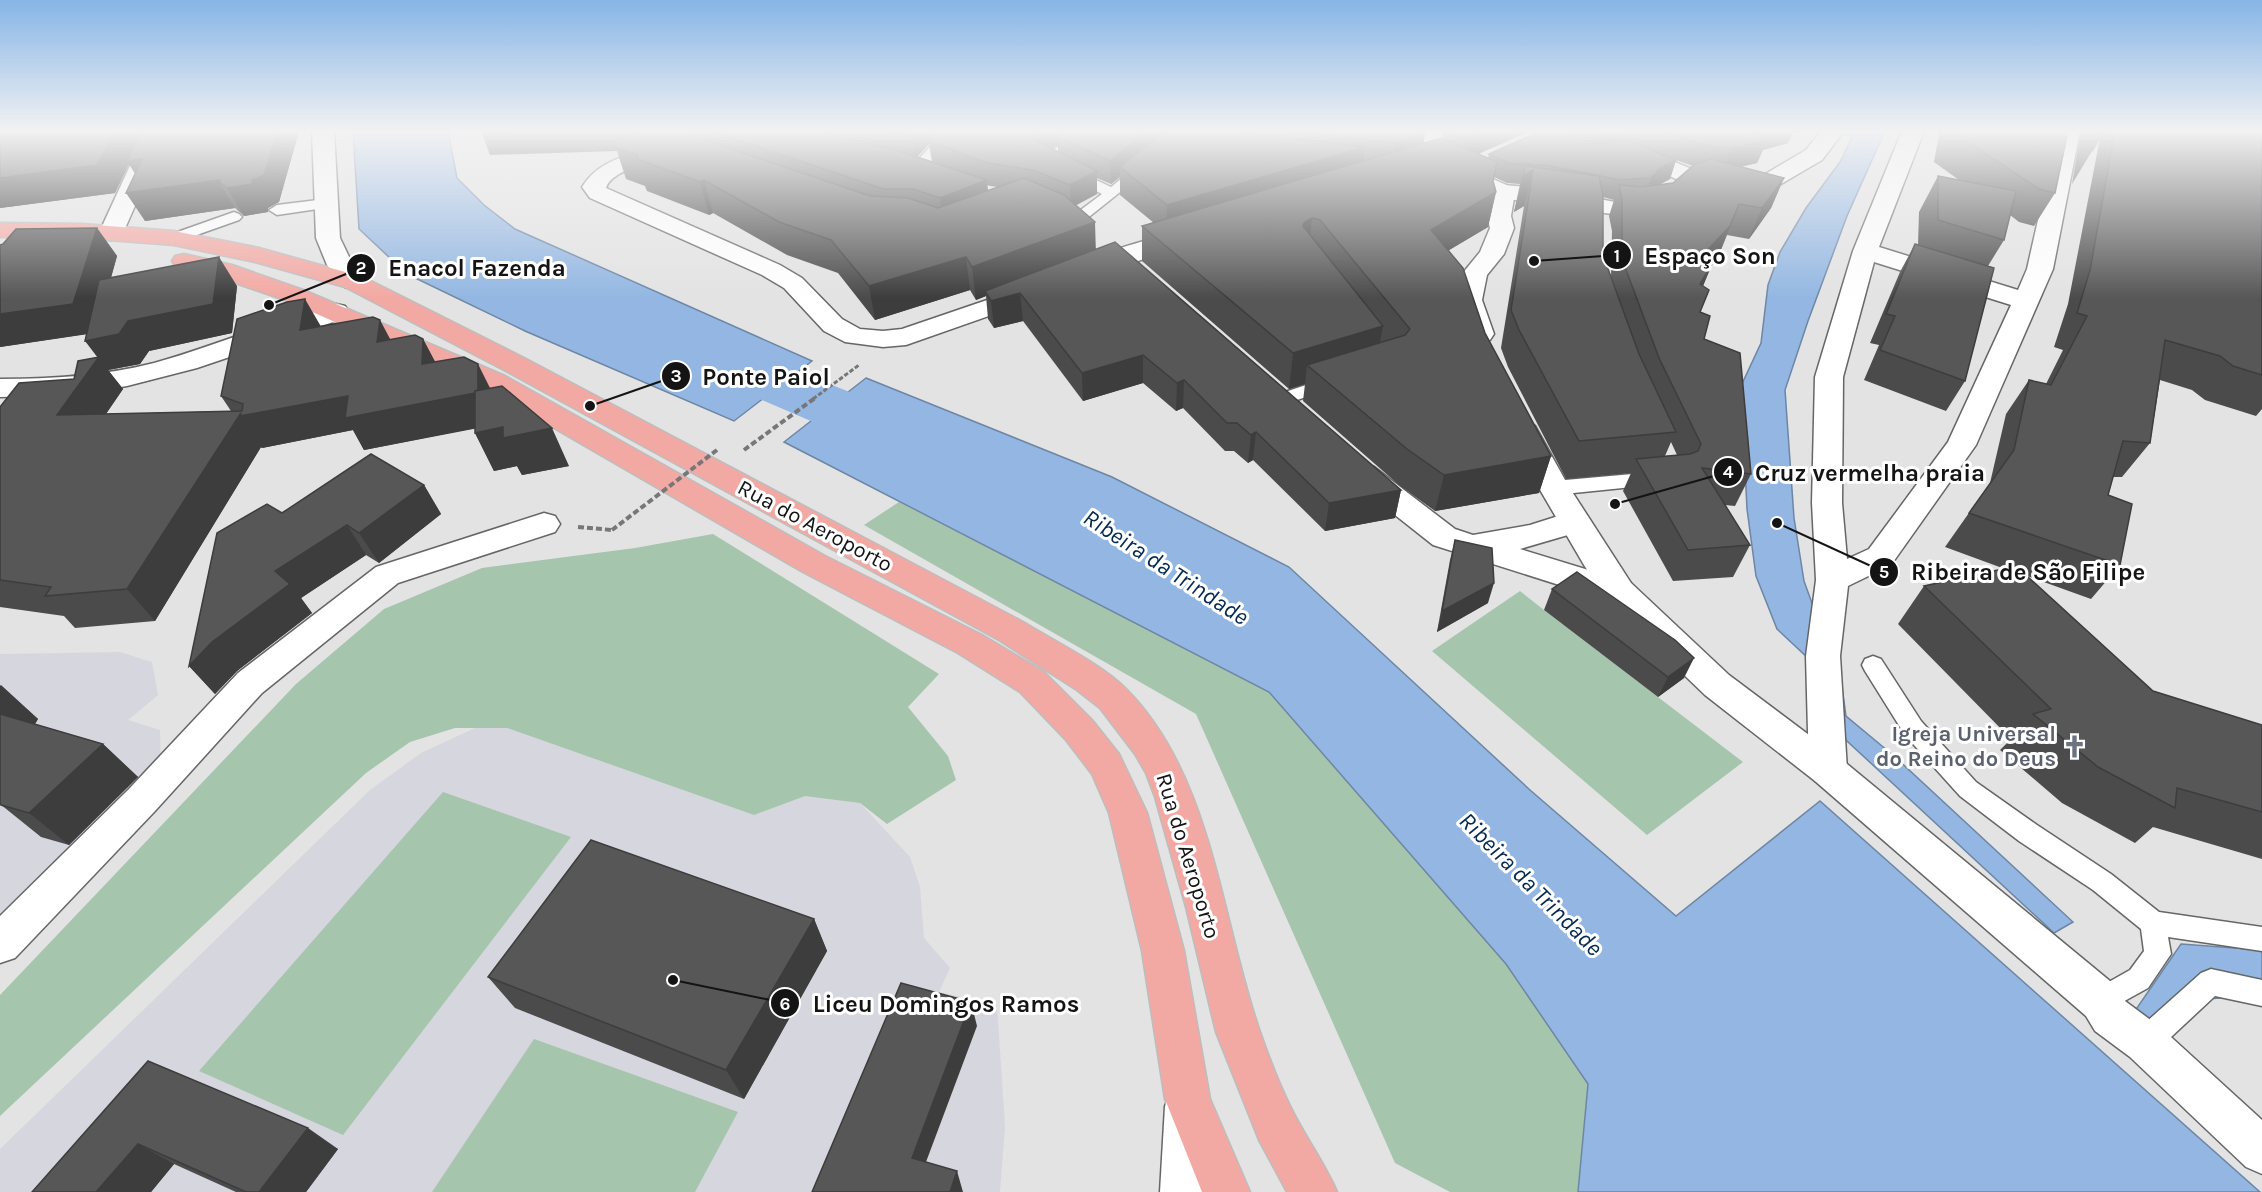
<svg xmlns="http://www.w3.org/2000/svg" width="2262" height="1192" viewBox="0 0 2262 1192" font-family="Karla,sans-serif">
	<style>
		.built { fill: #d6d6de }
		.green { fill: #a6c5ad }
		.water { fill: #93b7e2; stroke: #6d86a4; stroke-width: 1.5 }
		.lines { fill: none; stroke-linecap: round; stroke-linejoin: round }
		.river { fill: #93b7e2; fill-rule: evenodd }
		.service-casing { stroke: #666667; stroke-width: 3 }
		.minor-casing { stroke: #666667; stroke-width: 3 }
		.tertiary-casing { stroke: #666667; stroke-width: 3 }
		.primary-casing { stroke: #bdbdbd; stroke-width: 3 }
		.path-far1 { stroke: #777778; stroke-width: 3; stroke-dasharray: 4.5 2; stroke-linecap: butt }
		.path { stroke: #777778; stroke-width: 4; stroke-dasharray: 6 3; stroke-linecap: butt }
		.service { fill: #fff; fill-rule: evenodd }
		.minor { fill: #fff; fill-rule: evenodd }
		.tertiary { fill: #fff; fill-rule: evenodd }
		.primary { fill: #f3a9a3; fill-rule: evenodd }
		.path-bridge { stroke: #777778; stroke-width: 4; stroke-dasharray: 6 3; stroke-linecap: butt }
		.wall { fill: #4b4b4c; fill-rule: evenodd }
		.shaded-wall { fill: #3d3d3e }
		.building { fill: #575758; stroke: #3d3d3e; stroke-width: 1.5 }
		.labels { text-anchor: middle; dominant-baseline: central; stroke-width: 6; stroke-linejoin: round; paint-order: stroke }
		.street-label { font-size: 22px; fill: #141414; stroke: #fff }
		.worship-label { font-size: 22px; font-weight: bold; fill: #5b616d; stroke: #fff; text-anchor: end }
		.water-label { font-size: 24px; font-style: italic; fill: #022950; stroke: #fff }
		.leader { fill: none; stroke: #141414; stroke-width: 2 }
		.callout-dot { fill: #141414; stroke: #fff; stroke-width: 2 }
		.mark-label { font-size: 18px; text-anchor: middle; font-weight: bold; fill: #fff }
		.callout-label { font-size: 24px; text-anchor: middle; font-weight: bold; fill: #141414; stroke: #fff; stroke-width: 6; stroke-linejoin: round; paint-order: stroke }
	</style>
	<rect width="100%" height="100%" fill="#e3e3e4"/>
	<!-- built -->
	<g class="built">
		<path d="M120,652L152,662L158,695L128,720L160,730L161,767L0,927V654Z"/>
		<path d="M475,728H507L754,815L805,795L860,803L910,857L920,887L924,938L950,968L939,992L997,1005L1005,1126L1000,1192H0V1149L370,790L421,753Z"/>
	</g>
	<!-- green -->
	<g class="green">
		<path d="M899,502L1269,692L1506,964L1588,1084L1578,1192H1450L1395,1163L1196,714L864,525Z"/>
		<path d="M713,534L939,674L908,707L948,756L956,780L887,824L860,803L805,796L754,815L507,728H455L410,742L366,773L0,1116V995L296,684L384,609L482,568L635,548Z"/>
		<path d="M1520,591L1544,610L1743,762L1647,835L1432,651Z"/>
		<path d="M443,792L571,837L343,1135L199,1071Z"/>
		<path d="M534,1039L738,1112L695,1192H432Z"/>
	</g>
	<!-- water -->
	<g class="water">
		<path d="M353,131H448L457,178L484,205L515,229L812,361L734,421L525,331L407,274L359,229Z"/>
		<path d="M1855,131H1885L1847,216L1808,321L1785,390L1794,518L1804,581L1817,617L1838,657L1846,716L1894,756L2073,922L2054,933L1834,729L1811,661L1777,629L1756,576L1747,509L1741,386L1761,343L1768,285L1780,252L1806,208L1840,162Z"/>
		<path d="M866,378L1112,477L1289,567L1530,790L1676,916L1820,801L2260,1192H1578L1588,1084L1506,964L1269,692L784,442Z"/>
		<path d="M2181,944L2262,950V1003L2231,997L2197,1000L2131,1047L2106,1025L2137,1008Z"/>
	</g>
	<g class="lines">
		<!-- river -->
		<path class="river" d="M691,331L711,337L943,429L952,444L943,459L921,465L899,459L671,361L662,349L671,337Z"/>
		<defs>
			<g id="service">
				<path d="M933,131H954L956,134L922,172H912L910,169L912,166L940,136Z"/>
				<path d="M1077,135L1084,139L1082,142L1054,160L1111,187L1137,166H1147L1149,169L1080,224L1075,226L1067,221L1070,218L1102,194L1036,161Z"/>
				<path d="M326,199L331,201L334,204L331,207L277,215L269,210L277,205Z"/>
				<path d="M234,212L239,214L242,217L239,220L174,243L166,238L169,235Z"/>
				<path d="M1330,377L1336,379L1339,383L1336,387L1279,406L1273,404L1270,400L1273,396Z"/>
				<path d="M1655,472L1662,474L1665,479L1662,484L1554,495L1547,493L1544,488L1547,483L1554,481Z"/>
				<path d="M1873,656L1881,659L1921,721L1976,782L2037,825L2111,874L2159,912L2262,927V951L2168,937L2171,954L2148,988L2101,1014L2091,1010L2087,1001L2091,992L2130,970L2144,951L2141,929L2093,890L2019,841L1960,796L1905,735L1865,671L1862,665L1865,659Z"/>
				<path d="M2211,969L2262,980V1006L2215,996L2155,1052L2145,1056L2135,1052L2131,1042L2135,1032L2201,973Z"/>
			</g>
			<g id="minor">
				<path d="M146,131H168L123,233L120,238L111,240L102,238L99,233Z"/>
				<path d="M312,131H334L340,238L352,263L367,282L363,287L354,290L345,287L327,265L316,238Z"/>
				<path d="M679,131H703C697,140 687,148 677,153C660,160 611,169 606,188L780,265L802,278L842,319L860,329L883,331L902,329L1028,286L1037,289L1041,294L1037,299L906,345L883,347L845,342L824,331L784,288L762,275L590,198L582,187C604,151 649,156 679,131Z"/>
				<path d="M1821,131H1844L1822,160L1774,188C1760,191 1742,189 1728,186L1724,181L1728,176L1736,174L1762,176L1806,150Z"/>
				<path d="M1902,131H1924L1879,247L2018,290L2027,269L2058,131H2080L2053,269L1976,445L1891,565L1848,586L1840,656L1847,770L1841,781L1828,786L1815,781L1809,770L1806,656L1816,580L1812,503L1815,377L1853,251ZM1874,262L2011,305L1948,442L1869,549L1847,559L1842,503L1843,377Z"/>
				<path d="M1632,145L1702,173L1705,178L1702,183L1694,185L1686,183L1624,157L1621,152L1624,147Z"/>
				<path d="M1503,185L1542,188L1615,202L1655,198L1663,200L1667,205L1663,210C1616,222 1587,208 1542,202C1526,200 1510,201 1495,197L1491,192L1495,187Z"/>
				<path d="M1186,230L1195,232L1198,237L1195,242L1087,278L1078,275L1074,270C1085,255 1165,235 1186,230Z"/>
				<path d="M336,304L345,306L349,312L345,318L197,368L127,386L72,395L0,397V379C52,379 103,376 154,363C215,346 274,320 336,304Z"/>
				<path d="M1363,464L1374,467L1455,529L1473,535L1530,525L1574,511L1585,514L1590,522L1585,530L1520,549L1631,583L1635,592L1631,601L1619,604L1433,545L1352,481L1348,474L1352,467Z"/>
				<path d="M544,513L555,516L560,524L555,532L398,583L262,693L155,811L15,958L0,963V916L129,789L238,673L376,567Z"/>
				<path d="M1188,1083L1204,1090L1211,1106L1208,1192H1160L1165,1106L1172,1090Z"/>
			</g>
			<g id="tertiary">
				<path d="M1420,131H1442L1441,148L1445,158L1511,187L1515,192L1511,216L1514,228L1504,254L1487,275L1482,300L1494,334L1490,340L1481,342L1472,340L1456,300L1462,274L1480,252L1490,228L1487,216L1491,195L1428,167L1419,148Z"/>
				<path d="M1525,423L1535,426L1569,487L1631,583L1729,675L1841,759L2116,986L2125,1001L2160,1027L2262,1120V1174L2246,1167L2130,1057L2095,1031L2086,1016L1815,781L1705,695L1607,601L1584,565L1539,488L1510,433L1515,426Z"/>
			</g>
			<g id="primary">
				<path d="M0,223L82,224L174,231L259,248L363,277L526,359L1023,622C1052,640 1103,665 1126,689C1213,776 1221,921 1260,1032C1269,1058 1279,1084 1291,1108C1305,1137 1324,1162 1337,1192H1287L1259,1140L1216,1032L1186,907L1155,797L1146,773L1135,754L1100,708L1077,690L999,640L506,371L345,287L255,262L174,245L82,238L0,237Z"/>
				<path d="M184,254L232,265L303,290L505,376L825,556L982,635L1044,672L1092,720L1119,754L1147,813L1184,951L1210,1099L1250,1192H1202L1165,1099L1142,951L1109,813L1092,774L1066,740L1020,692L958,653L803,572L485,388L285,300L215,276L175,266L172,261L175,256Z"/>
			</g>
		</defs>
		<!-- service casing -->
		<use href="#service" class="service-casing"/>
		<!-- minor casing -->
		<use href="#minor" class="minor-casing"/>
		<!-- tertiary casing -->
		<use href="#tertiary" class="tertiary-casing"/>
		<!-- primary casing -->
		<use href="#primary" class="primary-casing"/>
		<!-- path-far1 -->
		<path class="path-far1" d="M813,399L859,365"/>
		<!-- path -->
		<g class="path">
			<path d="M744,450L815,398"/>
			<path d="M578,527L612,530"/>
		</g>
		<!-- service -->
		<use href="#service" class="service"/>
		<!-- minor -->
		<use href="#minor" class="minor"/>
		<!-- tertiary -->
		<use href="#tertiary" class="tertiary"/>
		<!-- primary -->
		<use href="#primary" class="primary"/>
		<!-- path-bridge -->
		<path class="path-bridge" d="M612,530L717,450"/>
	</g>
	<!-- wall -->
	<g class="wall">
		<path d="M0,131H299L279,202L268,208V212L244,216L235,208L145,221L135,173L129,164L115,193L0,208Z"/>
		<path d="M481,131H678L689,135L688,131H936V133L938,131H1424L1423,143L1443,139L1444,131H1530L1478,154L1488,158L1489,154L1566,135L1567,131H1794L1788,143L1763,150L1757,163L1740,167L1784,178L1771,208L1749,239L1727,235L1718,257L1713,262L1703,286L1700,313L1704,339L1751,474L1735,506L1725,505L1750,545L1733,577L1673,581L1623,491L1631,473L1566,479L1508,367L1501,348L1524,206L1514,212L1520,184L1507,183L1494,177L1493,181L1496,192L1488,227L1449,250L1485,333L1551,456L1539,493L1435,511L1399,485L1303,401L1305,384L1289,389L1142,261V226L1154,223L1120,195V177L1111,184L1097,178V194L1076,205L1096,249L1401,490L1395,518L1325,531L1253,460L1248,463L1234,451H1225L1183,408L1176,411L1143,383L1083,401L1023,321L994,328L988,319L986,296L976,300L970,290L875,320L838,273L787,255L713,213L709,215L647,191L645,186L626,179L617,151L490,155ZM929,144L932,162L917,157ZM1058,145V152L1052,149ZM1676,160L1693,166L1673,183L1659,185L1670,179ZM987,185L990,186L998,187L988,191ZM1603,197L1614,200L1609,216L1612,231L1611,279L1603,255ZM1671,442L1677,455L1665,456Z"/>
		<path d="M1941,131H2068L2055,193L2034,226L2019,222L2010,215L2004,240L1988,266L1965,381L1946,411L1864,380L1879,345L1870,343L1900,272L1915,244L1918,245L1919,212L1938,176L1959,180L1934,162L1939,134Z"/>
		<path d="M2081,131H2250L2262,134V409L2256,416L2205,400L2192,390L2160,380L2150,443L2122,477H2113L2108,495L2120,565L2091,599L2027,576L2153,691L2262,725V859L2153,827L2135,843L2062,803L2000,750L2011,739L1898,624L1924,586L2005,569L1945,547L1990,483L2006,414L2029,380L2046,384L2063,350L2054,347L2068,304L2100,138L2072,184Z"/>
		<path d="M97,228L117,256L111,278L237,286L232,333L149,351L140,364L108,370L123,389L106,414L231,411L221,396L321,326L390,340L423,339L435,362L490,388L569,466L522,475L517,466L494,471L475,433V428L364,450L353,430L262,448L261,447L155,621L75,628L64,616L0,607V407L74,379L98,357L86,334L0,347V245Z"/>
		<path d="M424,485L441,514L379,563L366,555L301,598L312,613L237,671L215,694L189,666L282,513Z"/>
		<path d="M1455,540L1488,603L1437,632L1450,560Z"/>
		<path d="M1552,589L1684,678L1658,697L1544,610Z"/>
		<path d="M0,685L38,719L35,724L103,744L138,777L69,845L41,837L0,804Z"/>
		<path d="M814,919L827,951L744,1099L515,1008L488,977Z"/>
		<path d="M148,1061L338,1149L306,1192H236L174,1164L151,1192H32Z"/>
	</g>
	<!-- shaded-wall -->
	<g class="shaded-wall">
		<path d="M114,131H145L142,159L145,189L129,164L115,193L0,208V178Z"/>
		<path d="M277,131H299L279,202L268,208V212L244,216L227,188L252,180Z"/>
		<path d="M627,131H675L633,151Z"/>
		<path d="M917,131H936L937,136L929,141V144L915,159L912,136Z"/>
		<path d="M1042,131H1076L1058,137V145L1034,160L1032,137Z"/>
		<path d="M1147,131H1193L1120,167V177L1111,184L1110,161Z"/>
		<path d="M1483,131H1530L1460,162L1465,139Z"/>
		<path d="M1597,131H1626L1624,140L1592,146Z"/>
		<path d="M1752,131H1794L1788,143L1763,150L1757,163L1722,171L1731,148Z"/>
		<path d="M1425,134L1421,157L1391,166L1395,143Z"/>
		<path d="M1365,147L1361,175L1166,233L1167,205Z"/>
		<path d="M1676,160L1670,179L1652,188L1645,197L1651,178L1659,169Z"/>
		<path d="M1533,170L1524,206L1514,212L1523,176Z"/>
		<path d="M1097,171V194L1071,208L1070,185Z"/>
		<path d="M1784,178L1771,208L1749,239L1762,208Z"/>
		<path d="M220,180L219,182L235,208L145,221L126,193Z"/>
		<path d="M704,180L713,213L709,215L700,182Z"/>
		<path d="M987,180L989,204L943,222L940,198Z"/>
		<path d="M1496,192L1488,227L1424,265L1431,230Z"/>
		<path d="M1739,204L1718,257L1688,290L1700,258Z"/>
		<path d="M1312,218L1308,253L1300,258L1304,223Z"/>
		<path d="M1095,222L1096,255L985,291L986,296L976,300L972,267Z"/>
		<path d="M97,228L117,256L95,333L0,347V314Z"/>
		<path d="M219,257L237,286L232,333L149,351L140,364L108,370L123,389L83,447L57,415L98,358L85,341L128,321Z"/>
		<path d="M966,257L970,290L875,320L869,286Z"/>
		<path d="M1713,262L1700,293V284Z"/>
		<path d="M1020,293L1023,321L994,328L991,301Z"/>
		<path d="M305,299L323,330H300Z"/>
		<path d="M380,320L397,352L377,342Z"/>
		<path d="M1383,326L1376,362L1307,365L1305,384L1289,389L1293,353Z"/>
		<path d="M423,339L440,371L422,364Z"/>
		<path d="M1143,355V383L1083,401L1082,373Z"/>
		<path d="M478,364L494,396V425L364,450L353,430L262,448L261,447L155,621L127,589L241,413Z"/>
		<path d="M1184,380L1183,408L1176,411L1177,383Z"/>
		<path d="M503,427L552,428L569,466L522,475L517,466L494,471L475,433Z"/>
		<path d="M1256,432L1253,460L1248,463L1251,435Z"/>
		<path d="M1551,456L1539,493L1435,511L1444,475Z"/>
		<path d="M424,485L441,514L379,563L359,533Z"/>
		<path d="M1401,490L1395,518L1325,531L1329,503Z"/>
		<path d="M347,525L366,555L301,598L312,613L237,671L215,694L189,666L275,571Z"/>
		<path d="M1494,583L1488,603L1437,632L1442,611Z"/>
		<path d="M1694,658L1684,678L1658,697L1668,677Z"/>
		<path d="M1,685L38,719L23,743L0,723V687Z"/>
		<path d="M103,744L138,777L69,845L29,813Z"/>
		<path d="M814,919L827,951L744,1099L726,1070Z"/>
		<path d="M971,1002L977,1026L920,1178L912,1158Z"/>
		<path d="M308,1128L338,1149L306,1192H259Z"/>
		<path d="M138,1144L174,1164L151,1192H96Z"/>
		<path d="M957,1171L963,1192H950Z"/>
	</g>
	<!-- building -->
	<g class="building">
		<path d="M0,131H114L97,165L0,178Z"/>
		<path d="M141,131H277L264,175L252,180V184L227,188L219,182L220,180L126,193L142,159L127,161Z"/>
		<path d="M481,131H511L481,132Z"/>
		<path d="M644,131H678L870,196L908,198L938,208L1024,178L1064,195L1095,222L972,267L966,257L869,286L831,240L779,222L704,180L700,182L637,159L638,155L615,147L618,139Z"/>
		<path d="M712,131H817L905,153L987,180L940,198L913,189H883Z"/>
		<path d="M889,131H917L912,136Z"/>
		<path d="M938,131H1042L1032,137L1034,140L1097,171L1070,185L1033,170L987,163L929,141Z"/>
		<path d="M1066,131H1147L1110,161L1058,137Z"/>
		<path d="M1176,131H1225L1365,147L1167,205L1120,167L1164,133Z"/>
		<path d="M1292,131H1424L1425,134L1395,143Z"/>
		<path d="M1450,131H1483L1465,139L1451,133Z"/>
		<path d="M1541,131H1557L1571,137L1597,144L1628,140L1676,160L1659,169L1651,178L1620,180L1545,165L1512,164L1489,154Z"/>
		<path d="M1668,131H1753H1752L1766,140L1731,148L1707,146Z"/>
		<path d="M1952,131H2068L2055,193L2039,189Z"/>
		<path d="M2095,131H2104L2092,151Z"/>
		<path d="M2115,131H2250L2262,134V375L2233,366L2220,356L2165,340L2150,443L2123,441L2108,495L2132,504L2120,565L1969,513L2014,450L2029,380L2051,385L2087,316L2077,313L2090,270Z"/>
		<path d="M1441,138L1497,162L1493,181L1496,192L1431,230L1463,268L1485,333L1551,456L1444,475L1407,449L1307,365L1405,335L1410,329L1320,220L1312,218L1304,223L1303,226L1383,326L1293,353L1142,226Z"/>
		<path d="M1711,159L1784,178L1762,208L1739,204L1730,226L1700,258L1713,262L1700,284L1709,290L1700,312L1710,316L1704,339L1740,353L1751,474L1702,468L1750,545L1688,550L1636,459L1690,454L1698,451L1701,444L1659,358L1622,259V200L1619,185L1641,187L1673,183L1695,164Z"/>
		<path d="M1525,166L1599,176L1603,195V255L1639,354L1676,432L1579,441L1519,330L1511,310L1533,170L1523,176Z"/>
		<path d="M1938,176L2016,191L2004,240L1938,220Z"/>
		<path d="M97,228L73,304L0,314V245L3,244L16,229Z"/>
		<path d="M1115,242L1401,490L1329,503L1256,432L1251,435L1237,423H1227L1184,380L1177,383L1143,355L1082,373L1020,293L991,301L985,291Z"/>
		<path d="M1915,244L1994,268L1965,381L1880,350L1895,316L1886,314Z"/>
		<path d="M219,257L213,304L128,321L119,334L85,341L99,280Z"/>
		<path d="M305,299L300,330L373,317L380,320L377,342L415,335L423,339L422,364L464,357L478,364V390L475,391V393L345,418L348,396L240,416L241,413L127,589L45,596L51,587L0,580V407L19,383L74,379L78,361L99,357L57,415L242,411L243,404L221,396L237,319L287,302Z"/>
		<path d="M502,386L552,428L503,438V427L475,433V391Z"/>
		<path d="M371,454L424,485L359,533L347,525L275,571L290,584L212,642L189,666L217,533L267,504L282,513Z"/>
		<path d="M1455,540L1492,548L1494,583L1442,611Z"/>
		<path d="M2016,566L2153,691L2262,725V812L2177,788L2175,808L2098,767L2033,714L2051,709L1924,586Z"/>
		<path d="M1577,572L1675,640L1694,658L1668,677L1552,589Z"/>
		<path d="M0,714L103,744L29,813L1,805L0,804Z"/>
		<path d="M591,840L814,919L726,1070L488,977Z"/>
		<path d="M901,983L971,1002L912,1158L957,1171L950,1192H812Z"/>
		<path d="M148,1061L308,1128L259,1192H246L138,1144L96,1192H32Z"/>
	</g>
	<!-- sky -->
	<linearGradient id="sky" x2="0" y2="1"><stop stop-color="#86b5e6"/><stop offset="0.44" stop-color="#f2f2f3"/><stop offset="1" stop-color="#f2f2f3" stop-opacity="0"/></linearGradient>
	<rect width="2262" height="298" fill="url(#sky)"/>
	<!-- icons -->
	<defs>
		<symbol id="church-bare" viewBox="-9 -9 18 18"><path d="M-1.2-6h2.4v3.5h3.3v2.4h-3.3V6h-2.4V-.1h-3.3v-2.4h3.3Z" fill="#6b7280" stroke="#fff" stroke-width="2.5" paint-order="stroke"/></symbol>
	</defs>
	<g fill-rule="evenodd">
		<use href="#church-bare" x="2058" y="730" width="33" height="33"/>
	</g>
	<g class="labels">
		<!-- street labels -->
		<g class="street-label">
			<text transform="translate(815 526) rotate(28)">Rua do Aeroporto</text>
			<text transform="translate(1188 856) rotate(73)">Rua do Aeroporto</text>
		</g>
		<!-- worship labels -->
		<g class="worship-label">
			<text x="2056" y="734">Igreja Universal<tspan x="2056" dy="25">do Reino do Deus</tspan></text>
		</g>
		<!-- water labels -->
		<g class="water-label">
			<text transform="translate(1166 567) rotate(33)">Ribeira da Trindade</text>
			<text transform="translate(1531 884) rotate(45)">Ribeira da Trindade</text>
		</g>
	</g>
	<!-- callouts -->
	<path class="leader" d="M1534 261L1617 255M269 305L361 268M590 406L676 376M1615 504L1728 472M1777 523L1884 572M673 980L785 1003"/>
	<g class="callout-dot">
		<circle cx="1534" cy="261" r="6"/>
		<circle cx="269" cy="305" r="6"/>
		<circle cx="590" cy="406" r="6"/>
		<circle cx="1615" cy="504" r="6"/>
		<circle cx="1777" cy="523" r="6"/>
		<circle cx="673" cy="980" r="6"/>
		<circle cx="1617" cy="255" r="15"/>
		<circle cx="361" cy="268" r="15"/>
		<circle cx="676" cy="376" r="15"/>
		<circle cx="1728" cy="472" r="15"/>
		<circle cx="1884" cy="572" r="15"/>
		<circle cx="785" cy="1003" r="15"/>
	</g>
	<g class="mark-label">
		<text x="1617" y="262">1</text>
		<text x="361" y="274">2</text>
		<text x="676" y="382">3</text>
		<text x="1728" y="478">4</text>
		<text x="1884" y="578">5</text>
		<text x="785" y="1010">6</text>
	</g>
	<g class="callout-label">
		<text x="1710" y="264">Espaço Son</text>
		<text x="477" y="276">Enacol Fazenda</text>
		<text x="766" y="385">Ponte Paiol</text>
		<text x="1870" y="481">Cruz vermelha praia</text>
		<text x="2028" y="580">Ribeira de São Filipe</text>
		<text x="946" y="1012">Liceu Domingos Ramos</text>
	</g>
</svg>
